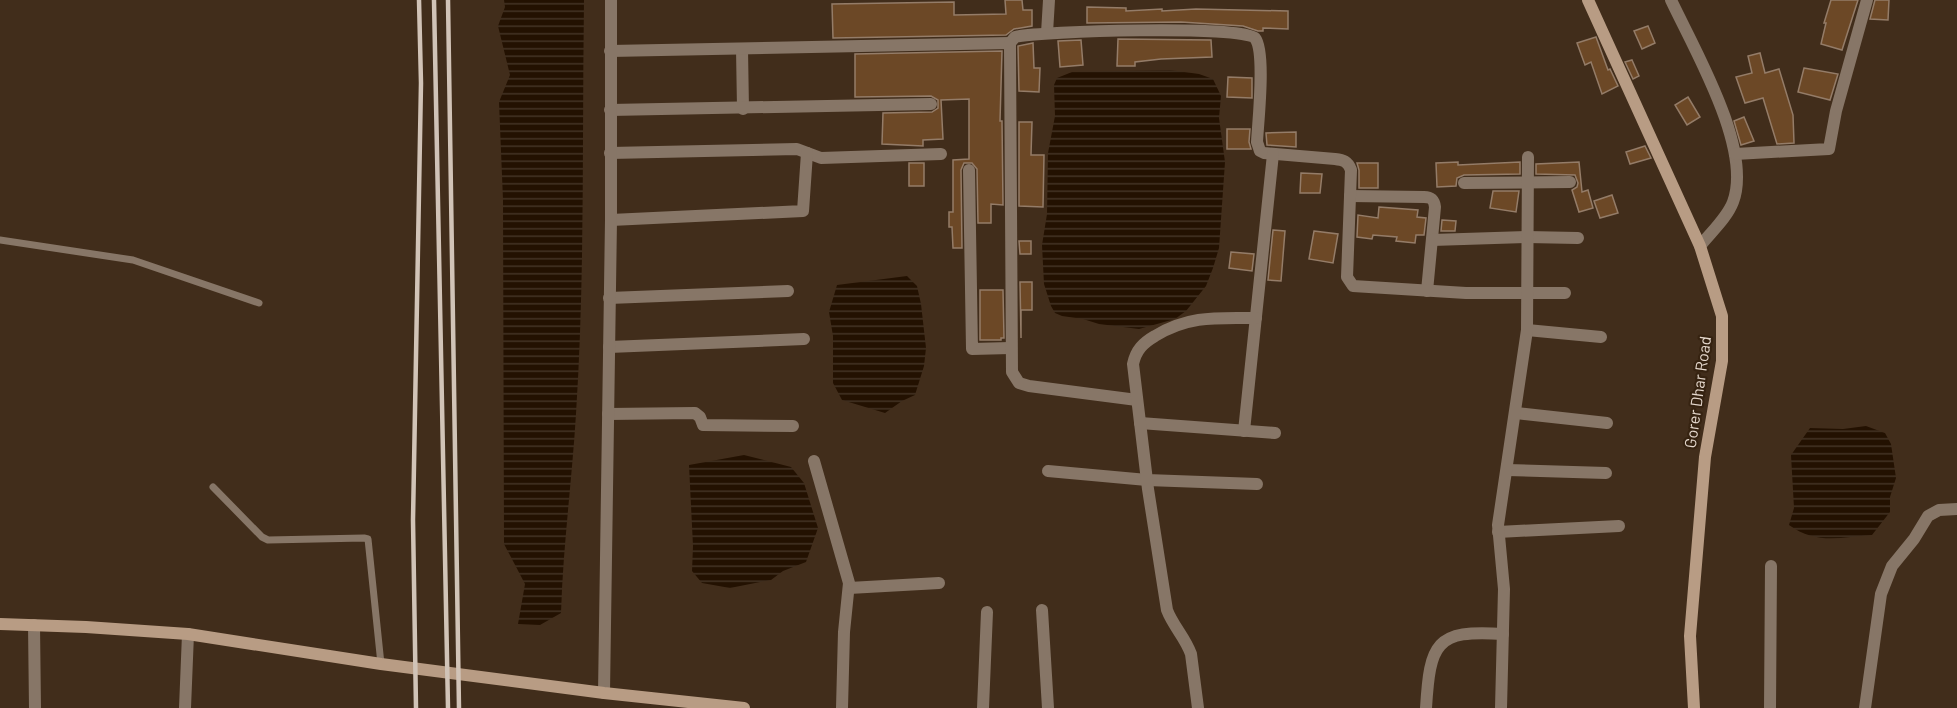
<svg xmlns="http://www.w3.org/2000/svg" width="1957" height="708" viewBox="0 0 1957 708" font-family="Barlow,sans-serif">
	<style>
		.water { fill: url(#water-rules) }
		.building { fill: #6c4826; stroke: #947c68; stroke-width: 1.5 }
		.lines { fill: none; stroke-linecap: round; stroke-linejoin: round }
		.lane { stroke: #877667; stroke-width: 7 }
		.street { stroke: #877667; stroke-width: 12 }
		.secondary { stroke: #b89c84; stroke-width: 12 }
		.rail { stroke: #d1c3b7; stroke-width: 4.5 }
		.labels { text-anchor: middle; dominant-baseline: central; stroke-width: 4.5; stroke-linejoin: round; paint-order: stroke }
		.street-label { font-size: 16px; fill: #e6d9ce; stroke: #362311 }
	</style>
	<defs>
		<pattern id="water-rules" width="6" height="5" patternUnits="userSpaceOnUse" patternTransform="scale(1.5)"><rect width="6" height="5" fill="#231101"/><path d="M0 2.5h6" fill="none" stroke="#433325"/></pattern>
	</defs>
	<rect width="100%" height="100%" fill="#412d1b"/>
	<!-- water -->
	<g class="water">
		<path d="M504,0H584C582,138 585,276 576,414C572,480 563,546 561,613L540,625L518,624L525,584L504,544L503,200L499,102L510,75L498,26L505,7Z"/>
		<path d="M1170,70L1199,74L1213,79L1221,96L1219,118L1225,162L1219,248L1213,268L1206,286L1186,311L1175,319L1139,329L1099,324L1083,319L1062,316L1055,313L1051,306L1044,284L1042,245L1047,214L1048,153L1055,116L1054,85L1057,78L1072,72Z"/>
		<path d="M907,276L917,286L921,304L926,348L924,366L915,395L902,401L885,413L842,400L833,383V336L829,312L837,285Z"/>
		<path d="M1866,426L1885,433L1891,444L1896,478L1890,497V512L1872,535C1841,537 1816,545 1789,525L1794,508L1791,455L1810,428L1843,429Z"/>
		<path d="M744,455L791,467L804,483L818,528L806,562L783,571L771,580L730,588L702,583L692,571L693,546L689,465Z"/>
	</g>
	<!-- building -->
	<g class="building">
		<path d="M1005,0H1022L1023,10H1032V26L1014,29L1006,35L833,38L832,4L954,2V15L1006,14Z"/>
		<path d="M1831,0H1858L1842,50L1821,44L1826,23H1824Z"/>
		<path d="M1875,0H1889L1888,20L1870,19Z"/>
		<path d="M1087,7L1126,8V11L1162,9V11L1196,9L1288,11V29L1263,28V31H1258L1243,26L1181,22L1087,23Z"/>
		<path d="M1648,26L1655,43L1642,49L1634,31Z"/>
		<path d="M1596,37L1608,70L1610,69L1618,86L1602,94L1591,62L1585,65L1577,43Z"/>
		<path d="M1118,39L1211,40L1212,57L1161,59L1135,62V66H1117Z"/>
		<path d="M1081,40L1083,65L1060,67L1058,41Z"/>
		<path d="M1033,43L1034,68H1040L1039,92L1019,91L1018,46Z"/>
		<path d="M1002,51L1000,121H1002L1003,205L991,204V223H978L977,169L972,163H964L961,170L962,248H953L952,227H949V212H953V160L969,159V99L941,100L943,139L923,140V146L882,144L883,113L932,112L938,108V100L931,96L855,97V54Z"/>
		<path d="M1760,53L1765,73L1779,69L1793,115L1794,143L1777,144L1763,98L1745,103L1736,77L1752,73L1748,56Z"/>
		<path d="M1632,60L1639,76L1633,79L1625,62Z"/>
		<path d="M1804,68L1838,74L1830,100L1798,92Z"/>
		<path d="M1228,77L1252,78V98L1227,97Z"/>
		<path d="M1688,97L1700,117L1687,125L1675,105Z"/>
		<path d="M1744,117L1754,141L1741,145L1734,121Z"/>
		<path d="M1019,122H1032L1031,155H1044L1043,207L1019,206Z"/>
		<path d="M1227,129H1250L1249,142L1251,149H1227Z"/>
		<path d="M1296,132V147L1267,145L1266,133Z"/>
		<path d="M1645,146L1651,158L1630,164L1626,152Z"/>
		<path d="M1458,162V165L1520,162V174L1464,175L1457,178L1456,186L1437,187L1436,163Z"/>
		<path d="M1579,162L1582,192L1588,190L1593,208L1579,212L1572,190L1577,187L1578,183L1575,175L1536,174V164Z"/>
		<rect x="909" y="163" width="15" height="23"/>
		<path d="M1357,163H1378V188H1359V170Z"/>
		<path d="M1301,173L1322,174L1320,193H1300Z"/>
		<path d="M1493,191H1519L1516,212L1490,208Z"/>
		<path d="M1612,195L1618,213L1600,218L1594,201Z"/>
		<path d="M1379,207L1418,210L1417,217L1426,218L1424,235H1416L1415,243L1396,241L1397,237L1373,235L1372,239L1357,237L1358,215L1378,218Z"/>
		<path d="M1442,220L1456,221L1455,231H1441Z"/>
		<path d="M1273,230L1285,231L1281,281L1268,280Z"/>
		<path d="M1314,231L1338,234L1333,263L1309,259Z"/>
		<path d="M1019,241H1031V254H1020Z"/>
		<path d="M1231,252L1254,254L1252,271L1229,268Z"/>
		<path d="M1020,282H1032V310H1021V338Z"/>
		<path d="M980,290H1003L1004,338H1001V340H980Z"/>
	</g>
	<g class="lines">
		<!-- lane -->
		<g class="lane">
			<path d="M0,240L133,260L259,303"/>
			<path d="M213,487L262,537L268,540L364,538L368,539L381,664"/>
		</g>
		<!-- street -->
		<g class="street">
			<path d="M1671,0C1694,49 1753,149 1733,202C1727,218 1711,232 1700,246"/>
			<path d="M1047,33L1049,0"/>
			<path d="M742,49L743,109"/>
			<path d="M610,51L1010,43"/>
			<path d="M610,110L931,104"/>
			<path d="M610,153L797,149L821,158L941,154"/>
			<path d="M1735,154L1829,149L1836,111L1867,0"/>
			<path d="M969,170L972,349L1010,348"/>
			<path d="M1464,183L1570,182"/>
			<path d="M1350,196L1424,197C1431,197 1434,199 1435,207L1427,291"/>
			<path d="M611,220L803,211L807,153"/>
			<path d="M1432,240L1527,237L1578,238"/>
			<path d="M609,298L788,291"/>
			<path d="M1527,330L1601,337"/>
			<path d="M609,347L804,339"/>
			<path d="M1137,400L1029,386L1019,383L1012,372L1010,48V43L1015,37C1040,31 1243,25 1255,38C1266,52 1258,122 1257,142L1260,151L1264,153L1335,159C1343,160 1348,161 1351,170L1347,277L1353,286L1466,293H1565"/>
			<path d="M1516,413L1607,423"/>
			<path d="M608,414L695,413L700,417L703,425L793,426"/>
			<path d="M1140,423L1275,433"/>
			<path d="M1244,431L1273,154"/>
			<path d="M814,461L849,583L844,632L842,708"/>
			<path d="M1507,470L1606,473"/>
			<path d="M1048,471L1147,480L1257,484"/>
			<path d="M1498,532L1619,526"/>
			<path d="M849,588L939,583"/>
			<path d="M1042,610L1048,708"/>
			<path d="M34,625L35,708"/>
			<path d="M604,693L611,220V0"/>
			<path d="M185,708L188,634"/>
			<path d="M983,708L987,612"/>
			<path d="M1198,708L1191,654C1185,637 1173,626 1167,610L1148,489L1133,364C1136,350 1143,343 1155,336C1189,315 1218,318 1256,318"/>
			<path d="M1426,708C1430,644 1435,629 1503,634"/>
			<path d="M1501,708L1504,589L1498,525L1527,330L1528,157"/>
			<path d="M1770,708L1771,566"/>
			<path d="M1865,708L1881,594L1892,566L1914,539L1928,516L1939,510L1957,509"/>
		</g>
		<!-- secondary -->
		<g class="secondary">
			<path d="M1588,0L1700,246L1722,316V361L1705,457L1690,636L1694,708"/>
			<path d="M0,624L86,627L188,634L381,664L604,693L744,708"/>
		</g>
		<!-- rail -->
		<g class="rail">
			<path d="M434,0L448,708"/>
			<path d="M448,0L459,708"/>
			<path d="M416,708L413,520L421,83L419,0"/>
		</g>
	</g>
	<g class="labels">
		<!-- street labels -->
		<g class="street-label">
			<text transform="translate(1697 392) rotate(-82)">Gorer Dhar Road</text>
		</g>
	</g>
</svg>
